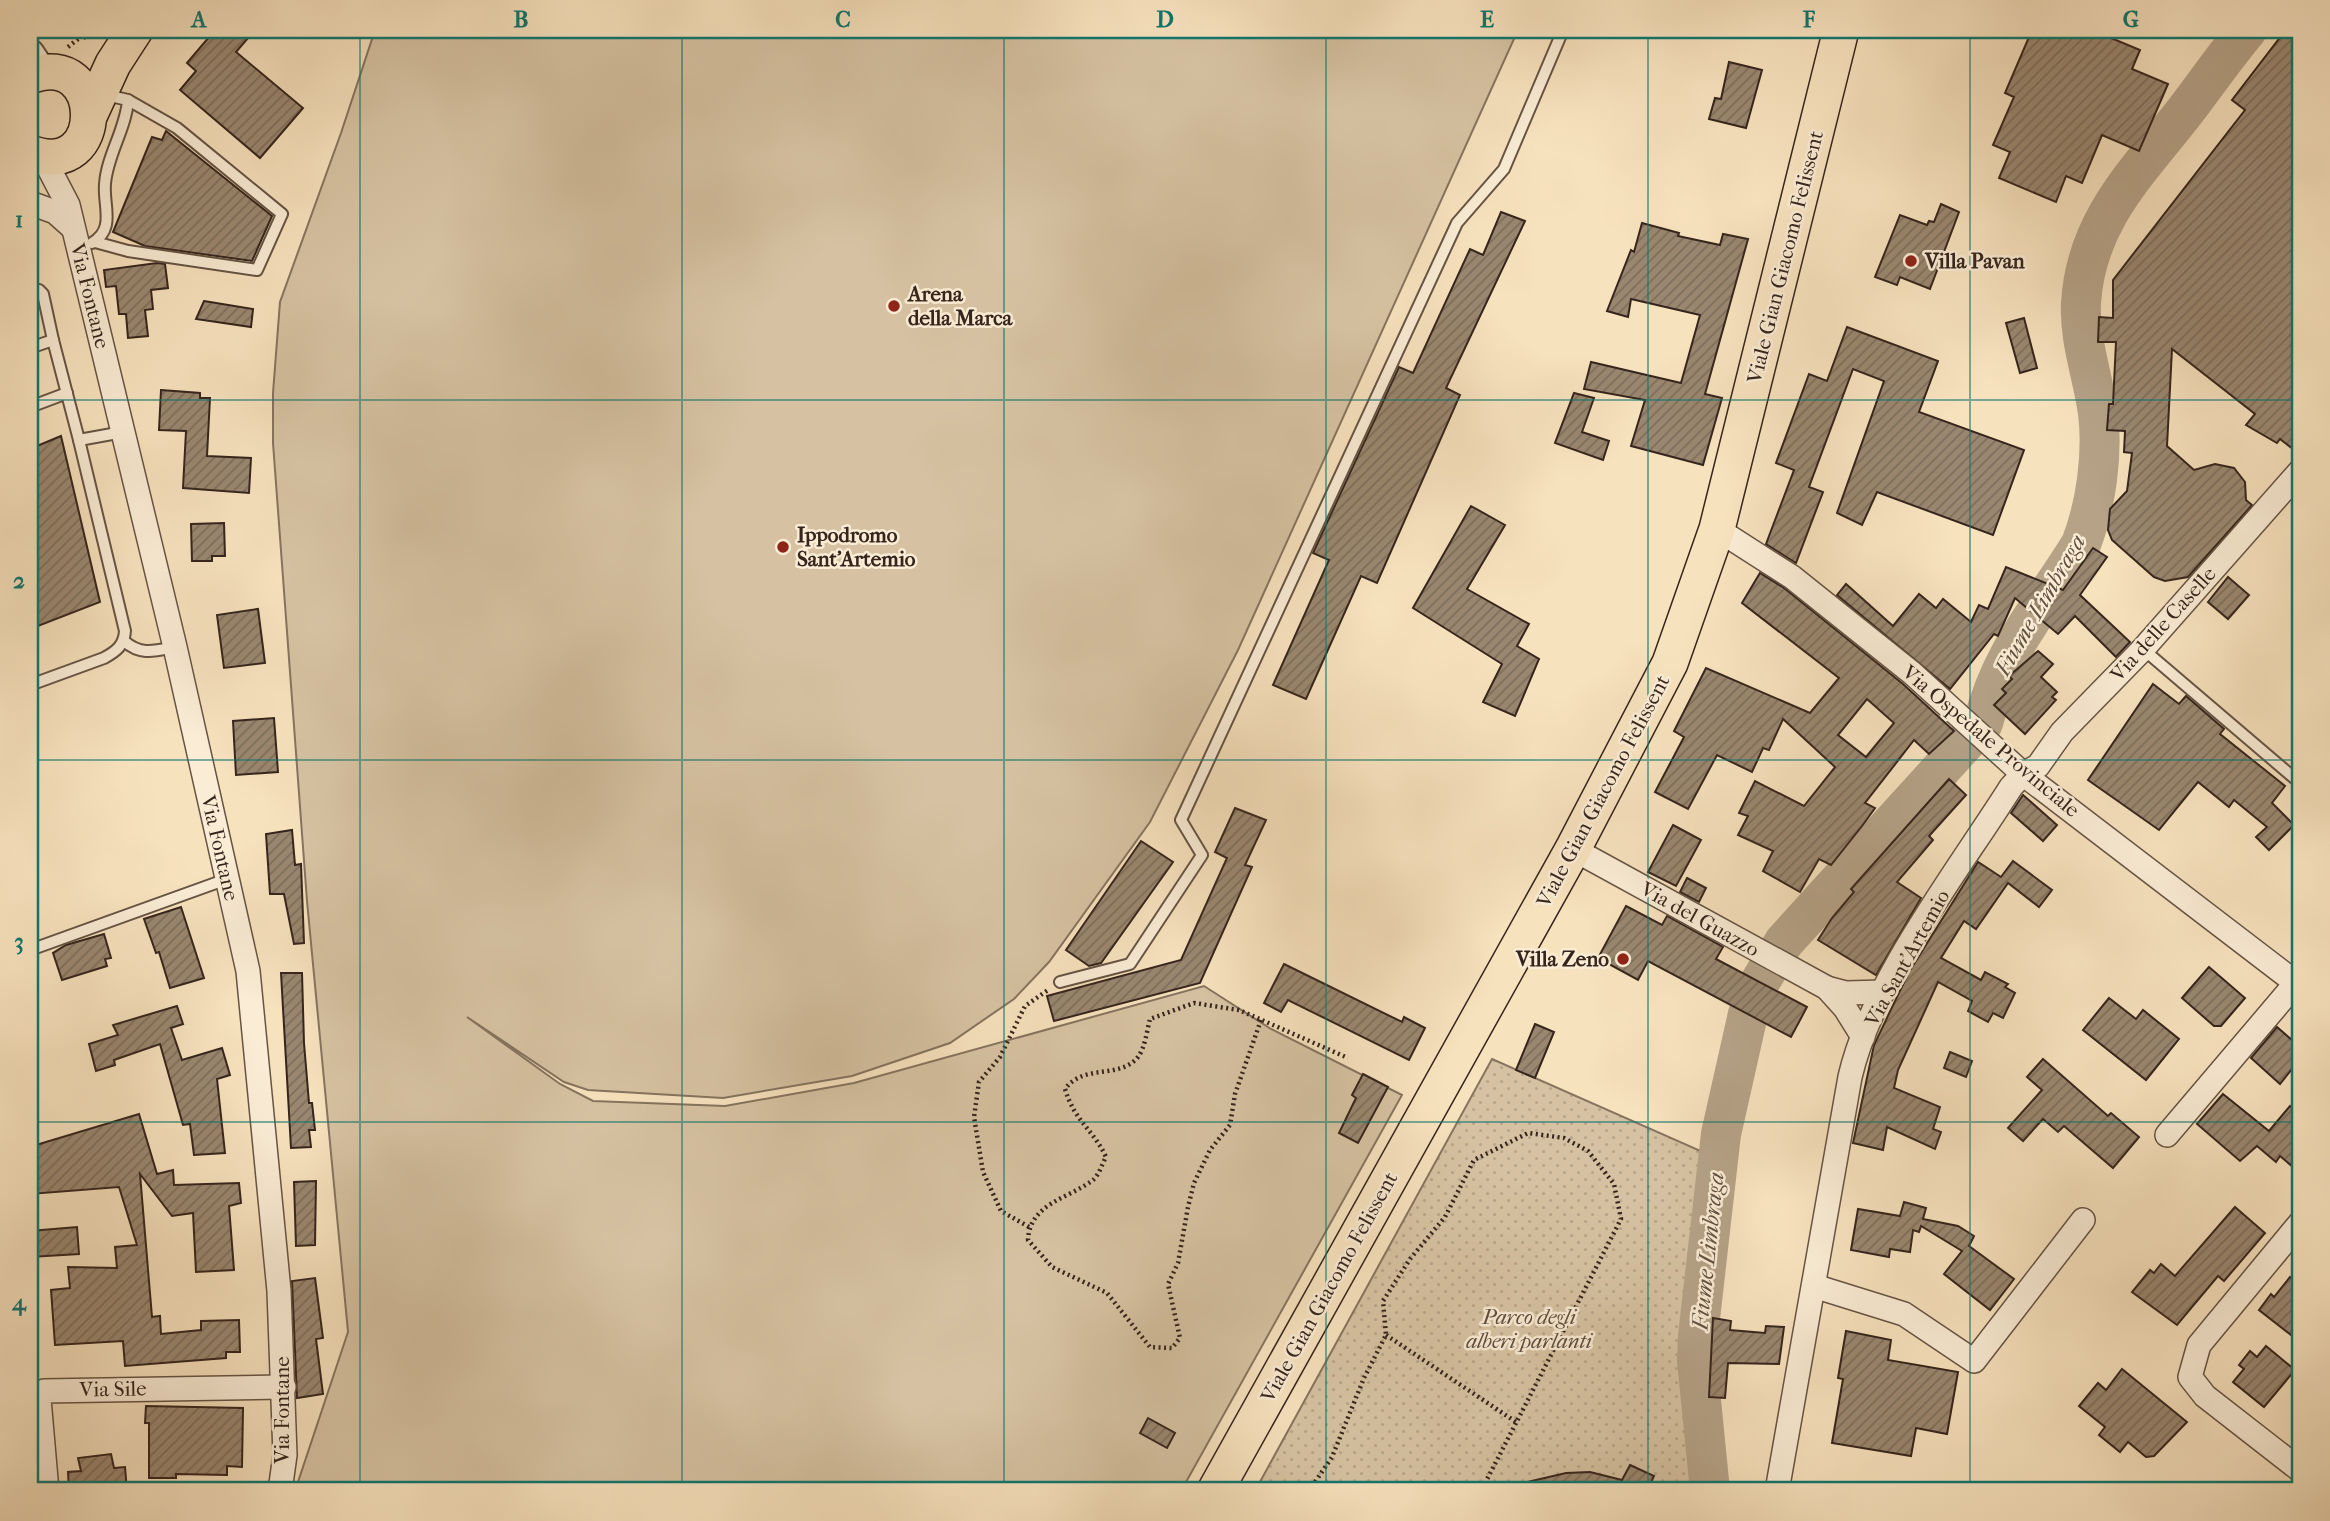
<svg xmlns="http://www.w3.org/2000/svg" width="2330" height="1521" viewBox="0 0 2330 1521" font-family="'IM FELL French Canon',serif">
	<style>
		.grass { fill: url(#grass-dots); stroke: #86745f; stroke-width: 2 }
		.garden { fill: #d6c2a2; stroke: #86745f; stroke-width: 2 }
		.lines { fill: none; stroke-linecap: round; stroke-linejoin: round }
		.river { stroke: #b5a287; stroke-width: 40 }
		.building { fill: url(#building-hatch); stroke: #36251c; stroke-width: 2; fill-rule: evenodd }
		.service-casing { stroke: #665444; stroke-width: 14 }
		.minor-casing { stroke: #665444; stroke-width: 26 }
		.tertiary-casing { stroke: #665444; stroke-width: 32 }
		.primary-casing { stroke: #36251c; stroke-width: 38 }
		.path { stroke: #36251c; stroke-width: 4.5; stroke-dasharray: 2 3.5; stroke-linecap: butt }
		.service { stroke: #faecd5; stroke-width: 10 }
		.minor { stroke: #faecd5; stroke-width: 23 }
		.tertiary { stroke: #faecd5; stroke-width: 28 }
		.primary { stroke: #f7e2be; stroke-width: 35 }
		.grid { fill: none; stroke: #0f766e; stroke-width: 2; stroke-opacity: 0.55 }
		.poi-dot { fill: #8f2418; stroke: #faecd5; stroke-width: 2.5 }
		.labels { text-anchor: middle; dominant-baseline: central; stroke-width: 5; stroke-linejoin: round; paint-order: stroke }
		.street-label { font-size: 21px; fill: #36251c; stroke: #faecd5 }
		.poi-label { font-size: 21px; font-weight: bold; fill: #36251c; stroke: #faecd5; text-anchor: start }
		.park-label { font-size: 21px; font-style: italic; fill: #5e4c3e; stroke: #faecd5 }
		.water-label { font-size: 23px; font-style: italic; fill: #625141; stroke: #faecd5 }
		.neatline { fill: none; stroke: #0f766e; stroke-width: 2.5 }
		.grid-label { font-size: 23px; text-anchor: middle; font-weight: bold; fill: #0f766e }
	</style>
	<defs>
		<pattern id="grass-dots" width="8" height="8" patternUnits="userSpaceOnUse" patternTransform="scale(1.75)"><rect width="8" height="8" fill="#d6c2a2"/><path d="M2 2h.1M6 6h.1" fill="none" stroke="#b8a78b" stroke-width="1.8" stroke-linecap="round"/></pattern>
		<pattern id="building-hatch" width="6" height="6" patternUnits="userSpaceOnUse" patternTransform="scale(1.75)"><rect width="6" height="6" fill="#9a8770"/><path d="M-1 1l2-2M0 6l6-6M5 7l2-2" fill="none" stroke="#7e6e5b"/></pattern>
	</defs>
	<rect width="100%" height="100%" fill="#f7e2be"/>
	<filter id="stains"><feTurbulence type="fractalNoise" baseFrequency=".00286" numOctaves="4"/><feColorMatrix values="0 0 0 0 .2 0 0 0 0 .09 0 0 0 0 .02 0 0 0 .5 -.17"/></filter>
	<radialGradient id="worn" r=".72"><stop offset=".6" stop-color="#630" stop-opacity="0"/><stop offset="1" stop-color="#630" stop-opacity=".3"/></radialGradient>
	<!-- grass -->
	<path class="grass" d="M1492,1059L1703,1152L1695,1216L1691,1355L1703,1491H1255Z"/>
	<!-- garden -->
	<path class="garden" d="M375,30H1518L1238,650L1150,822L1049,962L1014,999L950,1043L852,1076L723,1098L588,1090L564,1082L467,1017L560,1084L593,1101L725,1106L854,1083L1204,986L1271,1029L1402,1095L1181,1491H295L348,1332L307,901L273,443V393L280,302L341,133Z"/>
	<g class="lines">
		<!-- river -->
		<g class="river">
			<path d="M1760,982L1784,942L1983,723C2002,649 2042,608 2081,544C2096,505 2103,455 2098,413C2093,376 2079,340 2081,303C2086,220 2138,172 2186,110C2206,84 2225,56 2247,30"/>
			<path d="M1710,1491L1697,1360L1698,1336L1721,1134L1748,1014"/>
		</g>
	</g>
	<!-- building -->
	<g class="building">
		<path d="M215,30H255L236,52L303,108L260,158L180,90L196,71L187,63Z"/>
		<path d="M2032,30H2092L2140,50L2132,69L2168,84L2139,151L2102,135L2082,183L2066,176L2056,202L1999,178L2010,152L1993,145L2014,97L2005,93Z"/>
		<path d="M2285,31L2300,43V439L2293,449L2280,439L2277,443L2246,425L2255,414L2172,349L2167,446L2194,470L2215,464L2234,468L2245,482L2246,500L2252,505L2188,577L2165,581L2154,577L2112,540L2108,530L2110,509L2127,491L2132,453L2124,452L2125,431L2107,430L2109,404H2113L2116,342H2098L2099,317L2113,318V280L2245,110L2232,100Z"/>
		<path d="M1729,62L1762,70L1746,128L1709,119L1715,98L1721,99Z"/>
		<path d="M166,131L272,216L252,261L145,246L113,232L152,137L162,140Z"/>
		<path d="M1941,204L1959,212L1930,289L1900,277L1897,285L1875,277L1900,215L1927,225L1929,221L1934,222Z"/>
		<path d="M1501,212L1525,221L1446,388L1460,395L1377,583L1361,576L1306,699L1273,685L1329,560L1313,553L1399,367L1413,373L1470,249L1483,255Z"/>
		<path d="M1642,223L1679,233L1678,236L1720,245L1723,234L1748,239L1705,394L1722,398L1703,465L1631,446L1645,400L1584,389L1591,362L1681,383L1700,315L1631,299L1628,317L1607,311L1631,250L1634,252Z"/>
		<path d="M157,263L165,264L168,288L151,290L153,309L145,310L148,336L128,338L126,314H119L116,286L106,287L104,270Z"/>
		<path d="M204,301L253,309L251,327L196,319Z"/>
		<path d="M2024,318L2037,368L2020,373L2006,323Z"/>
		<path d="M1847,327L1938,361L1919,412L2024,450L1993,535L1877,492L1862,525L1837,513L1884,381L1853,369L1809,487L1823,492L1796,563L1766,544L1794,470L1776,463L1809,374L1827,381Z"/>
		<path d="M161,390L200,393V398H210L207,456L251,458L249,493L183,488L186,431L159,430Z"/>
		<path d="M1574,393L1594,398L1582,432L1609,441L1603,460L1555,443Z"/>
		<path d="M61,436L100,602L30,629V449Z"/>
		<path d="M1471,506L1505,525L1467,589L1529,624L1517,646L1539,659L1515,716L1483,702L1502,664L1413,608Z"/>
		<path d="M224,523L225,556H212V561H192L191,524Z"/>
		<path d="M2093,548L2107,557L2080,595L2130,642L2116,657L2075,616L2058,634L2015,598L1998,636L1994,634L1950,689L1837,595L1846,584L1893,626L1919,594L1936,608L1943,599L1971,622L1979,605L1988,609L2006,567L2063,590Z"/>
		<path d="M1760,573L1784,588L1903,684L1954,731L1929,754L1914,740L1865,803L1875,808L1862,826L1831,865L1819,859L1800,892L1763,871L1773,851L1738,835L1748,816L1739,813L1755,781L1804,806L1835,767L1783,719L1769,750L1763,748L1752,772L1717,755L1688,809L1655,792L1684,737L1674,731L1706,668L1810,713L1839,678L1742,603ZM1867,699L1894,723L1866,757L1838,735Z"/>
		<path d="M2228,577L2249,595L2228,619L2208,602Z"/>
		<path d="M258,609L265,663L224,668L217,615Z"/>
		<path d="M2038,651L2053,664L2041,677L2057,692L2052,697L2056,700L2025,734L1994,705L2006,693L2002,689L2012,679L2009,676Z"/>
		<path d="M2153,684L2179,704L2186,696L2224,729L2220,734L2285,786L2272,803L2294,825L2269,850L2256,837L2267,827L2234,800L2229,807L2198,782L2159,830L2088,780Z"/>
		<path d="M274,718L278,772L236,775L233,721Z"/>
		<path d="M1949,779L1966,795L1929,836L1933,840L1897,882L1921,898L1876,975L1818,940L1832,918L1854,892L1851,889Z"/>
		<path d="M2023,795L2057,825L2043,841L2011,813Z"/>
		<path d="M1235,808L1266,820L1245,865L1252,867L1200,983L1054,1021L1047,996L1181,960L1227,858L1215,852Z"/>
		<path d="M1673,825L1701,840L1676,886L1648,872Z"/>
		<path d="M292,830L295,865L301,864L304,943L294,944L284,894H270L266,834Z"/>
		<path d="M1141,841L1173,862L1101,963L1089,966L1066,950Z"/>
		<path d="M2013,861L2052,890L2039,907L2008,883L1976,929L1964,921L1941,958L1981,980L1985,972L2008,984L2005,987L2015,993L2003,1018L1993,1013L1988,1022L1968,1011L1972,1001L1938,982L1898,1070L1894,1088L1940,1107L1933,1129L1941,1132L1935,1149L1887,1127L1883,1150L1853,1143L1874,1045L1909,972L1978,862L2001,877Z"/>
		<path d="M1687,878L1706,888L1699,902L1680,892Z"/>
		<path d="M1626,906L1662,925L1667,916L1723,947L1716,959L1807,1007L1791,1037L1648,961L1638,980L1598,958Z"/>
		<path d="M181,907L204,978L170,988L159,952L156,953L144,919Z"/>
		<path d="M104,934L111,958L105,959L107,966L62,980L53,953L66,945Z"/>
		<path d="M1284,964L1402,1022L1404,1017L1425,1028L1409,1060L1288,1000L1281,1012L1264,1003Z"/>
		<path d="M2209,967L2245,998L2221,1026H2214L2182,998Z"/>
		<path d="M281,973H302L304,1043L309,1103H312L315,1130H309L311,1147L291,1148Z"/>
		<path d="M2109,998L2136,1019L2143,1010L2179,1039L2146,1080L2083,1030Z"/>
		<path d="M177,1006L183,1024L171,1028L182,1060L222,1048L230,1075L217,1079L225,1153L194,1155L190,1124L183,1125L160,1044L114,1060L115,1065L96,1071L89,1044L118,1035L113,1025Z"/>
		<path d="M1535,1024L1554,1032L1535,1078L1516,1070Z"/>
		<path d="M2277,1027L2300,1047V1059L2280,1084L2251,1058Z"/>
		<path d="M1950,1052L1972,1061L1966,1077L1944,1068Z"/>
		<path d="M2043,1059L2108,1116L2111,1113L2139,1137L2113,1168L2064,1126L2058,1132L2043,1119L2023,1141L2008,1128L2042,1090L2027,1077Z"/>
		<path d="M1363,1074L1388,1087L1358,1143L1339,1133L1356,1098L1352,1095Z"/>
		<path d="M2223,1094L2269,1131L2290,1106L2300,1115V1173L2280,1156L2276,1162L2257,1146L2240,1161L2197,1124Z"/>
		<path d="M139,1114L157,1174L173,1170L174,1185L239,1183L241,1203L229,1206L234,1270L196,1272L193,1213L172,1216L140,1174L152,1317L160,1316L161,1334L201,1330V1321L239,1320L240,1352H226V1358L125,1366L123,1341L55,1345L51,1290L70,1288L68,1267L117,1268L115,1247L137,1245L119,1187L30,1194V1159H37L36,1145Z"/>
		<path d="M316,1181L315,1245L296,1246L294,1182Z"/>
		<path d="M1904,1202L1926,1208L1923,1219L1958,1226L1974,1236L1969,1246L2014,1279L1990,1310L1944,1274L1962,1251L1921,1226L1919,1232L1913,1230L1910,1252L1890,1249L1889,1257L1851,1250L1858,1209L1900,1216Z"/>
		<path d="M2235,1207L2265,1233L2224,1281L2218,1276L2177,1325L2132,1292L2150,1270L2154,1273L2161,1264L2175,1276Z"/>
		<path d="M77,1227L79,1254L30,1257V1231Z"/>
		<path d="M2290,1277L2300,1285V1324L2291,1335L2259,1310L2271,1294L2274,1297Z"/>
		<path d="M315,1278L323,1338L316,1339L323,1394L297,1398L292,1281Z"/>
		<path d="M1713,1318L1731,1321L1730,1330L1765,1333L1766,1326L1784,1327L1779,1364L1728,1363L1725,1398L1709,1397Z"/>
		<path d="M1846,1331L1891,1340L1888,1360L1958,1372L1947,1434L1916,1428L1911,1456L1832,1443L1843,1379L1838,1378Z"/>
		<path d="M2266,1346L2295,1370L2264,1407L2233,1382L2244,1369L2239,1365L2250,1351L2257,1357Z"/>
		<path d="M2122,1369L2187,1422L2154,1456L2146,1457L2128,1442L2120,1452L2099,1435L2105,1427L2079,1406L2098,1383L2106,1390Z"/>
		<path d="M146,1406L243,1408L242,1467L227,1466V1475L176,1474V1478H149V1423H145Z"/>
		<path d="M1148,1418L1175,1433L1167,1448L1140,1433Z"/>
		<path d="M111,1454L114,1468L125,1467L127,1491H69L68,1472L81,1471L78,1458Z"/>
		<path d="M1630,1465L1654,1476L1647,1491H1520L1519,1484L1566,1473L1590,1472L1622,1480Z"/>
	</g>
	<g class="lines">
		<defs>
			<g id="service">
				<path d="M95,242L128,251L257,270L282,214L177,128L128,100"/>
				<path d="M92,243C116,229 103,206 105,184C107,155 126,129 128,100L106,95"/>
				<path d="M30,290H39L43,294L53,340"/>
				<path d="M30,348L53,340L79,440L123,432"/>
				<path d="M30,407L67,393"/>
				<path d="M124,641C141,656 155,651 175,647"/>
				<path d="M2143,649L2300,783"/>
				<path d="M30,685L104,658C117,651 124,645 125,631L79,440"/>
				<path d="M30,950L227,879"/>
				<path d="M1060,982L1130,964L1202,855L1181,820L1457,223L1504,169L1563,30"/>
			</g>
			<g id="minor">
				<path d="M43,157L68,205L175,647L248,971L279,1291L285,1455L280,1491"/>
				<path d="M30,203L55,212L73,228"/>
				<path d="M1717,529L1792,577L1912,673L2023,774L2300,986"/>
				<path d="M1573,849L1827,988"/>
				<path d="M1863,1037L1845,1008L1827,988L1846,993L1883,992"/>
				<path d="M2167,1135L2296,983"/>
				<path d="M2300,1223L2199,1345L2190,1377L2205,1396L2300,1470"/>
				<path d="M1814,1286L1904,1314L1974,1361L2083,1220"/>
				<path d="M47,1491L39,1399L44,1391L284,1387"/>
				<path d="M1777,1491L1850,1077C1872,981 1958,871 2011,787L2023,774L2038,766L2062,732L2143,649L2300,471"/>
			</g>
			<path id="tertiary" d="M30,54L42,72"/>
			<g id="primary">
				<path d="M30,76C107,47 109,182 30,153"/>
				<path d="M90,114L113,64L135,30"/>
				<path d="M1215,1491L1573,849L1670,663L1717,529L1841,30"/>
			</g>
		</defs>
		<!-- service casing -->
		<use href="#service" class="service-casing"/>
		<!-- minor casing -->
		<use href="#minor" class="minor-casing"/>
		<!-- tertiary casing -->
		<use href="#tertiary" class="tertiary-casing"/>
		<!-- primary casing -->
		<use href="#primary" class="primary-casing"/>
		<!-- path -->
		<g class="path">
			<path d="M68,47L83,35L88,40"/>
			<path d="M1261,1020L1235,1094L1230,1125L1210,1150L1194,1183L1188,1207L1178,1263L1168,1284L1180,1338L1172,1348L1150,1347L1107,1293L1052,1267L1028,1240C1030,1203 1068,1199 1093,1180C1099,1175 1102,1164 1106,1157C1093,1129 1075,1122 1065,1089C1084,1063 1119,1080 1138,1057C1145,1048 1147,1030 1150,1019L1194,1003L1239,1010L1348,1058"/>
			<path d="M1029,1227L1001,1211L983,1172L974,1117L979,1082L1000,1057L1025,1006L1048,990"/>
			<path d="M1386,1335L1516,1422"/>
			<path d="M1309,1491L1332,1457L1364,1378L1386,1335L1383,1301L1410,1259L1445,1217L1474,1160L1528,1133L1564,1138L1588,1151L1614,1184L1621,1219L1481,1491"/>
		</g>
		<!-- service -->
		<use href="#service" class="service"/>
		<!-- minor -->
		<use href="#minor" class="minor"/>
		<!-- tertiary -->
		<use href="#tertiary" class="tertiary"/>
		<!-- primary -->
		<use href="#primary" class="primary"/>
	</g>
	<!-- grid -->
	<path class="grid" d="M360,30V1491M682,30V1491M1004,30V1491M1326,30V1491M1648,30V1491M1970,30V1491M30,400H2300M30,760H2300M30,1122H2300"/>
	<!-- markers -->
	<g class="poi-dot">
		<circle cx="1911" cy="261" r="7"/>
		<circle cx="894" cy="306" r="7"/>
		<circle cx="783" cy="547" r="7"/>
		<circle cx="1623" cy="959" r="7"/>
	</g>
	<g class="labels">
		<!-- street labels -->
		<g class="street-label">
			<text transform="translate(1785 257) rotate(-76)">Viale Gian Giacomo Felissent</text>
			<text transform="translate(90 296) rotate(76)">Via Fontane</text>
			<text transform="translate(2163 624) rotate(-48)">Via delle Caselle</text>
			<text transform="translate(1991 741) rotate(40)">Via Ospedale Provinciale</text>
			<text transform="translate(1603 791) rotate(-62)">Viale Gian Giacomo Felissent</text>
			<text transform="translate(220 848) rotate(77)">Via Fontane</text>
			<text transform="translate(1700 919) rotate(29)">Via del Guazzo</text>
			<text transform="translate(1907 958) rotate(-61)">Via Sant'Artemio</text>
			<text transform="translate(1329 1287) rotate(-61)">Viale Gian Giacomo Felissent</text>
			<text transform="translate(113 1389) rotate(-1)">Via Sile</text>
			<text transform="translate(282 1410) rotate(-90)">Via Fontane</text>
		</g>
		<!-- poi labels -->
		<g class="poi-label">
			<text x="1925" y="261">Villa Pavan</text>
			<text x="908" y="294">Arena<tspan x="908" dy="24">della Marca</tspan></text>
			<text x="797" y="535">Ippodromo<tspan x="797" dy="24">Sant'Artemio</tspan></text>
			<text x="1609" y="959" text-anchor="end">Villa Zeno</text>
		</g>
		<!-- park labels -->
		<g class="park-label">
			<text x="1529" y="1317">Parco degli<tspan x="1529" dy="24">alberi parlanti</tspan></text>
		</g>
		<!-- water labels -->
		<g class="water-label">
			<text transform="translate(2040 605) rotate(-60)">Fiume Limbraga</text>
			<text transform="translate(1708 1251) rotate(-84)">Fiume Limbraga</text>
		</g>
	</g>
	<!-- margin -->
	<rect width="2330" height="1521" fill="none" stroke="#f7e2be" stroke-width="77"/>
	<rect x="38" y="38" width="2254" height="1444" class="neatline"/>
	<g class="grid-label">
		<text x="199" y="27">A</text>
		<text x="521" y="27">B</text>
		<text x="843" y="27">C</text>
		<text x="1165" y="27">D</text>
		<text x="1487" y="27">E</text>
		<text x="1809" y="27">F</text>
		<text x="2131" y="27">G</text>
		<text x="19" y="227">1</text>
		<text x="19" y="588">2</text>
		<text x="19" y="949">3</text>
		<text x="19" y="1310">4</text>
	</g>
	<rect width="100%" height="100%" filter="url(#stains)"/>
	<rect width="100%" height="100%" fill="url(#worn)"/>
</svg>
